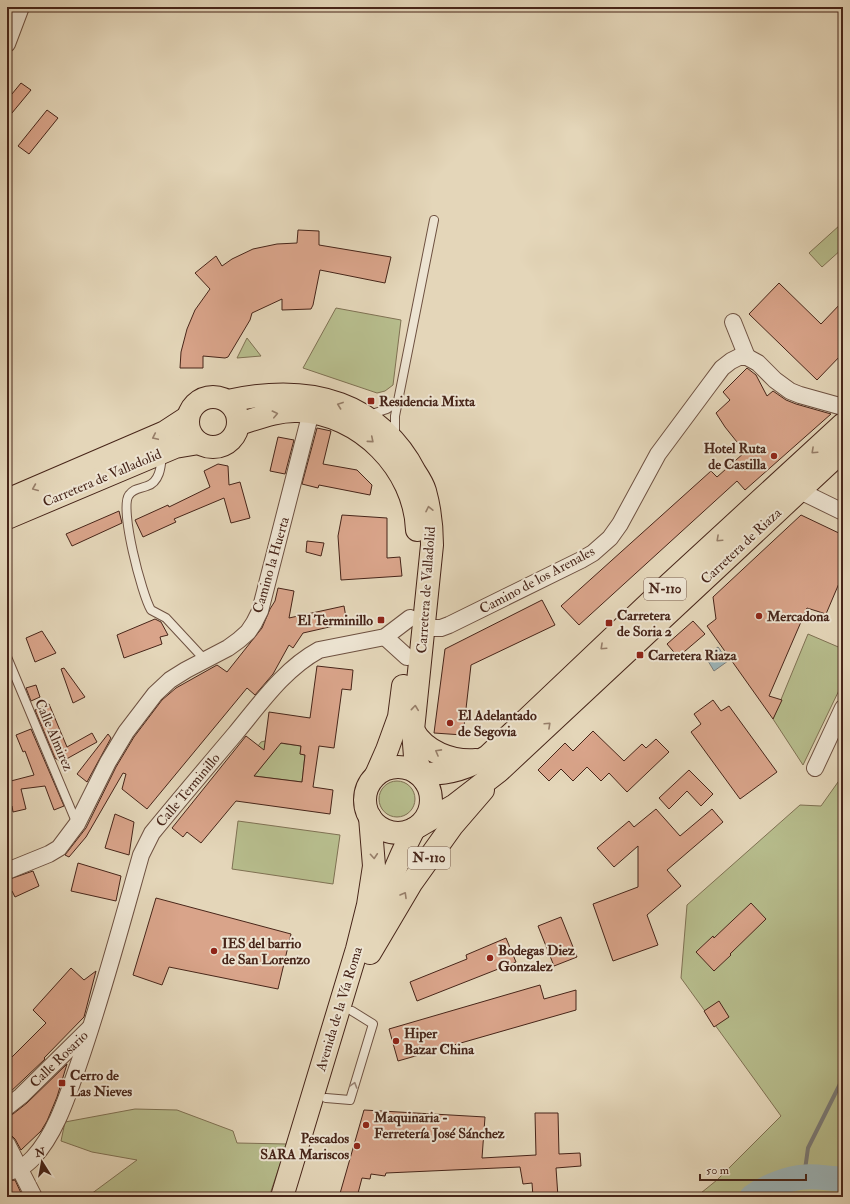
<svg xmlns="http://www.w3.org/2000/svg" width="850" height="1204" viewBox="0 0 850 1204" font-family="'IM FELL Double Pica',serif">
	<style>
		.green { fill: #b7bd8d; stroke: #7f7153 }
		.water { fill: #9cb6bb; stroke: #7a7c7a }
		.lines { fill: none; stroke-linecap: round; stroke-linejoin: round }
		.stream { stroke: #7a7c7a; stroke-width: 4 }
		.river { stroke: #9cb6bb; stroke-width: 25 }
		.building { fill: #d9a48a; stroke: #472519; fill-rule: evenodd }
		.service-casing { stroke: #6e5141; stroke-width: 10 }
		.minor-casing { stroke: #6e5141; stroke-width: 18 }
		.primary-casing { stroke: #472519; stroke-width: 24 }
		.trunk-casing { stroke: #472519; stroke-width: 24 }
		.service { stroke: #ede4d2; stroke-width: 8 }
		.minor { stroke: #ede4d2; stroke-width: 16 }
		.primary { stroke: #e4d6b9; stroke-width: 22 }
		.trunk { stroke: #e4d6b9; stroke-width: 22 }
		.oneway { stroke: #967e69 }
		.oneway2 { stroke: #9a8476 }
		.poi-dot { fill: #8f2418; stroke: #ede4d2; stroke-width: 1.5 }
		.labels { text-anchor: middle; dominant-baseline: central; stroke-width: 4; stroke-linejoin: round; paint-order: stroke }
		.shield { fill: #ede4d2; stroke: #795e50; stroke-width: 1 }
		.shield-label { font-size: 13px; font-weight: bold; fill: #472519 }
		.poi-label { font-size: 14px; font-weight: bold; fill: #472519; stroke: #ede4d2; text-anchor: start }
		.street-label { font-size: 14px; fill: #472519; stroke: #ede4d2 }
	</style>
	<rect width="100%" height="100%" fill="#e4d6b9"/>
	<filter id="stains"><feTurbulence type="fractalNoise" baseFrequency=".005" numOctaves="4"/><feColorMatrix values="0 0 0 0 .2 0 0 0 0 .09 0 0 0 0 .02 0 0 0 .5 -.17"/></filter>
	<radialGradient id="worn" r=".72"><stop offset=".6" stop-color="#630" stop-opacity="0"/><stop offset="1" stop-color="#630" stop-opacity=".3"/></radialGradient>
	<!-- green -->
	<g class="green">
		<path d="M840,225L843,228V248L822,267L809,253Z"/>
		<path d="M336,308L401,320L393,385L385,391L377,393L303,368Z"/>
		<path d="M247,338L261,356L237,358Z"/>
		<path d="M808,634L843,649V682L803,765L773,719Z"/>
		<path d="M265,741L301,746L300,754L305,755L302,782L254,776L270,756L258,746L261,742Z"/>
		<path d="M843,775V1100L841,1105L843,1115V1197H696L717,1180L781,1116L681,978L687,905L800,805L821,806Z"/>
		<circle cx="397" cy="799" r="18"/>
		<path d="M238,821L340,835L333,884L232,869Z"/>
		<path d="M135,1109L177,1110L233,1131L237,1143L287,1144L269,1197H87L137,1160L92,1152L61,1141L65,1122Z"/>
	</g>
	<!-- water -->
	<path class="water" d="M718,647L728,661L714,671L705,656Z"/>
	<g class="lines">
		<!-- stream -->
		<path class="stream" d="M804,1177L808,1148L843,1078"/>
		<!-- river -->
		<path class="river" d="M752,1197C766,1187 787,1178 805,1177C817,1176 831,1179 843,1179"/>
	</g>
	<!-- building -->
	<g class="building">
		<path d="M21,83L31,90L7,119V100Z"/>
		<path d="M47,110L58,118L29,154L18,146Z"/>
		<path d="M298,230L319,231V245L391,257L385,283L320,270L313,305L311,309L282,310V299L252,313L250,320L228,357L225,358L203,356V368H180L181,352L187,329L195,310L210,289L195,273L216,256L222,266L232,259L253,249L277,244L297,243Z"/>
		<path d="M779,283L821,324L843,301V353L817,380L749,314Z"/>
		<path d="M747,368L756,375L767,396L773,391L786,400L796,404L831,414L745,490L737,481L579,625L561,606L711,471L717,477L745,452L725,427L716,413L730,400L723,392Z"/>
		<path d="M317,428L331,431L323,464L357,470L372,485L370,495L319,485L318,488L302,484Z"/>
		<path d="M278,437L294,440L285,474L270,471Z"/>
		<path d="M218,464L228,466L229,485L240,482L250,518L231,523L224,498L174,519L176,522L143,537L135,520L168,505L169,507L210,487L204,471Z"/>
		<path d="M119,511L122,523L72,546L66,534Z"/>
		<path d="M342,515L387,518V558L400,557L402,576L341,580L338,536Z"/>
		<path d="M801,515L843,535V574L826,614L807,608L769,696L782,700L773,719L707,626L716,619L713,597Z"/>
		<path d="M307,541L324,543L321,556L306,552Z"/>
		<path d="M278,588L294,591L289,618L344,606L347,623L303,633L293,648L289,645L273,674L255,695L247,688L147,809L122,789L126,774L123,773L86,837L69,857L65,855L86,828L116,767L134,737L162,700L176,688L217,665L227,672L262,628L270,609L275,601Z"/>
		<path d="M542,600L555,625L471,665L463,735L434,733L445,649Z"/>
		<path d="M155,619L161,622L168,635L160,637L162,644L124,658L117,635Z"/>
		<path d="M693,621L705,634L678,657L667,644Z"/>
		<path d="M42,631L56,653L35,662L26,638Z"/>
		<path d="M317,666L353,670L351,690L342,689L334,748L319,746L313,787L333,790L330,814L236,801L201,843L187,832L183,837L172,828L246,736L264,750L269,712L310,718ZM281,743L301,746L300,754L305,755L302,782L254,776Z"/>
		<path d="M64,668L85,697L73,703L61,669Z"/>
		<path d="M36,685L40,697L31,701L26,688Z"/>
		<path d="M713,700L721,711L729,706L777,772L740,799L691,732L701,724L694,714Z"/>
		<path d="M49,704L67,747L92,733L97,742L61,762L55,758L35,710Z"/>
		<path d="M31,729L64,806L54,810L45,786L21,789L26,809L13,812L12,806L7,808V782L34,775L25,751L23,752L16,735Z"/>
		<path d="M593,731L624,761L642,744L646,748L656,739L669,752L627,792L609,773L601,781L587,767L573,781L561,769L549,781L538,770L565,743L573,751Z"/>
		<path d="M108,734L111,738L87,782L77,774Z"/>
		<path d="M689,770L713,794L701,806L687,791L669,809L659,798Z"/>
		<path d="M656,809L680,836L712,809L723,822L667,870L681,886L647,915L658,945L613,961L593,904L638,887V846L614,867L597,848L629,821L634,827Z"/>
		<path d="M115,814L134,822L129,855L105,848Z"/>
		<path d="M78,863L121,876L116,901L71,891Z"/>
		<path d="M33,871L39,886L15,897L12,891L7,893V880Z"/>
		<path d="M156,898L291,934L278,989L169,967L162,985L133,975Z"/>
		<path d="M751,903L766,919L730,954L731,955L714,971L696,952L713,936L714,938Z"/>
		<path d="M561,917L577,957L554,966L538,926Z"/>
		<path d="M506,938L516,962L417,1001L410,982L467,959L466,955Z"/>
		<path d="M71,968L84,980L96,971L84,1017L44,1058L45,1059L7,1095V1062L46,1023L33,1010Z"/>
		<path d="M540,985L544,999L576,990V1010L398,1061L389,1029Z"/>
		<path d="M719,1001L729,1017L714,1027L704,1011Z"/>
		<path d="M67,1064L57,1097L47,1121L41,1131L21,1150L15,1139L12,1136L7,1134V1116L13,1114L27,1103Z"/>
		<path d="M364,1110L485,1117L482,1158L536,1155L535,1113H558L559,1154L580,1153L581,1166L556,1168L558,1197H533L532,1183L523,1184L520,1167L386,1173L385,1176L371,1174L370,1179L362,1178L357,1197H339Z"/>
		<path d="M15,1180L21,1193L11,1197H7V1181Z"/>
	</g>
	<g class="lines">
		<defs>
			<g id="service">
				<path d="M369,415L387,409L399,401"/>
				<path d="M395,435V416L434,220"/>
				<path d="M162,455C161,466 160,482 147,486C140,489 134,488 129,495C119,508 142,595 151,610L166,618L205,660"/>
				<path d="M7,657L77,824"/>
				<path d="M326,1098L350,1100L373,1024L352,1011"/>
			</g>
			<g id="minor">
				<path d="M7,44L21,7"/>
				<path d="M733,322L747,357"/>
				<path d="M800,491L843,512"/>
				<path d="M424,628H441L449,625L581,560L593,553L610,538L620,524L658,454L710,384L722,368L731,361L739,357H747L758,363L775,380L790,391L800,395L843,407"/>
				<path d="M385,637L407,657"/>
				<path d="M815,768L843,708"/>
				<path d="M7,871L49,854L59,848L77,824L108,762L126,732L155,694L170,680L186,670L228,648L239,640L248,632L254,623L260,611L311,412"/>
				<path d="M7,1107L21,1096L89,1029"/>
				<path d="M7,1144L34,1197"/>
				<path d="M7,1172C19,1170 24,1167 33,1158C56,1133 67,1097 78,1066C102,997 121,926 141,855L152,833C179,800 207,767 235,734C260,704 284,669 319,650L385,637L410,618"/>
			</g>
			<g id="primary">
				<path d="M376,928C384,894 398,860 414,829"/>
				<path d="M370,953L412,882L452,826L483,790"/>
				<path d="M282,1197L357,949L368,905L374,866L370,817"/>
			</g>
			<g id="trunk">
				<circle cx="213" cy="422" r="25"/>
				<path d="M228,401C264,393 305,391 340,404C373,416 399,441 415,472C419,478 423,484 425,491C430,509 432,527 432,545L413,730L415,757L425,781"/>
				<path d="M239,424C258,418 278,410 298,411C360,413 415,469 417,530"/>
				<path d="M7,500L165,432L188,417"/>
				<path d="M7,518L175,447L199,443"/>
				<path d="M413,730C425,752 452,762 476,760"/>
				<circle cx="398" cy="800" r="33"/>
				<path d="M417,773C442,776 467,769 488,756L665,588L843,424"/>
				<path d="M376,775L387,750L399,717L403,686"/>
				<path d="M419,826L455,805L499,771L843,450"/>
			</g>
		</defs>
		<!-- service casing -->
		<use href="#service" class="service-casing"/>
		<!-- minor casing -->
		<use href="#minor" class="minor-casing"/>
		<!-- primary casing -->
		<use href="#primary" class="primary-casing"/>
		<!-- trunk casing -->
		<use href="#trunk" class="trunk-casing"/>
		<!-- service -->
		<use href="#service" class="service"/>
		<!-- minor -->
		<use href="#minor" class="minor"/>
		<!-- primary -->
		<use href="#primary" class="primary"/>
		<!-- trunk -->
		<use href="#trunk" class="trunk"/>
	</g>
	<!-- one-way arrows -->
	<defs><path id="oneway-chevron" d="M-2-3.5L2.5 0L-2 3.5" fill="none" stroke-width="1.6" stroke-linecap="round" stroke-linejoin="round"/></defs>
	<g class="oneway">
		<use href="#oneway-chevron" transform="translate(340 405) rotate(-160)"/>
		<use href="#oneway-chevron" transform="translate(275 414) rotate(-13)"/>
		<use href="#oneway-chevron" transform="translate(155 437) rotate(155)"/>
		<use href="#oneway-chevron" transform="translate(371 440) rotate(40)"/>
		<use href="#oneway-chevron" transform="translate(814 451) rotate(137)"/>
		<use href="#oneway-chevron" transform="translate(35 488) rotate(157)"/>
		<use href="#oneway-chevron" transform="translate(429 509) rotate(-102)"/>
		<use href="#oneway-chevron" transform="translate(719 539) rotate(137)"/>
		<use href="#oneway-chevron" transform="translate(603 647) rotate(137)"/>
		<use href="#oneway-chevron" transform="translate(415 708) rotate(-84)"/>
		<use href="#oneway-chevron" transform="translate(548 725) rotate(-43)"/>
		<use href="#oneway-chevron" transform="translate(438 752) rotate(-151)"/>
		<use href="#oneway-chevron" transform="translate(374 856) rotate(86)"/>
		<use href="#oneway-chevron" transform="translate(404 895) rotate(-60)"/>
	</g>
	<use class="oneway2" href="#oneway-chevron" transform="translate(354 1085) rotate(-73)"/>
	<!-- markers -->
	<g class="poi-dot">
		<rect x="367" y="397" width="8" height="8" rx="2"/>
		<circle cx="774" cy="456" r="4"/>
		<circle cx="759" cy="616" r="4"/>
		<rect x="377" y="616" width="8" height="8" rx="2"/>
		<rect x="605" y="619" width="8" height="8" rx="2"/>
		<rect x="636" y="651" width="8" height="8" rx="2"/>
		<circle cx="450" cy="723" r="4"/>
		<circle cx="214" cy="951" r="4"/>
		<circle cx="490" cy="958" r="4"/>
		<circle cx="396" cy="1041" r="4"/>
		<rect x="58" y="1079" width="8" height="8" rx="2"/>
		<circle cx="366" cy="1125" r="4"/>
		<circle cx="357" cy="1146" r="4"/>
	</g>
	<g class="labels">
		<!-- shield labels -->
		<g class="shield">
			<rect x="644" y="578" width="42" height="22" rx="3"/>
			<rect x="408" y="847" width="42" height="22" rx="3"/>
		</g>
		<g class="shield-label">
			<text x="665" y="589">N-110</text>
			<text x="429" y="858">N-110</text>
		</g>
		<!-- poi labels -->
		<g class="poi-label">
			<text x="379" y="401">Residencia Mixta</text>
			<text x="766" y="448" text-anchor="end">Hotel Ruta<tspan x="766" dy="16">de Castilla</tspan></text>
			<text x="617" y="615">Carretera<tspan x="617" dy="16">de Soria 2</tspan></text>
			<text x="767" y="616">Mercadona</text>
			<text x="373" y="620" text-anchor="end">El Terminillo</text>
			<text x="648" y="655">Carretera Riaza</text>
			<text x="458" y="715">El Adelantado<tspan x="458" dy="16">de Segovia</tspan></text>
			<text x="222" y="943">IES del barrio<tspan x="222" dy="16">de San Lorenzo</tspan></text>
			<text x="498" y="950">Bodegas Diez<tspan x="498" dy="16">Gonzalez</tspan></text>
			<text x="404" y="1033">Hiper<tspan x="404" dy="16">Bazar China</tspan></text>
			<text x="70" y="1075">Cerro de<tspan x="70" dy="16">Las Nieves</tspan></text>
			<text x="374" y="1117">Maquinaria -<tspan x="374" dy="16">Ferretería José Sánchez</tspan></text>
			<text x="349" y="1138" text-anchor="end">Pescados<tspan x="349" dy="16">SARA Mariscos</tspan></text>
		</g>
		<!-- street labels -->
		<g class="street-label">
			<text transform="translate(102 478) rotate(-23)">Carretera de Valladolid</text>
			<text transform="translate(741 546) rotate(-43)">Carretera de Riaza</text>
			<text transform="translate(271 565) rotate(-74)">Camino la Huerta</text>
			<text transform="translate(537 580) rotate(-28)">Camino de los Arenales</text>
			<text transform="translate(426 590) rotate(-86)">Carretera de Valladolid</text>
			<text transform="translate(54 735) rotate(67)">Calle Almirez</text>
			<text transform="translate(188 790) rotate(-50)">Calle Terminillo</text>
			<text transform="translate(339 1009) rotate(-73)">Avenida de la Vía Roma</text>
			<text transform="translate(59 1059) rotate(-44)">Calle Rosario</text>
		</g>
	</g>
	<!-- margin -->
	<rect width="850" height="1204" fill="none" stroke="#e4d6b9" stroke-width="24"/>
	<rect x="8" y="8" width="834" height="1188" fill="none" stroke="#472519" stroke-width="2"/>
	<rect x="12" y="12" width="826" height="1180" fill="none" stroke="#472519"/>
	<!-- north arrow -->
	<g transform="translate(42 1162) rotate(349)" stroke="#ede4d2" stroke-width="3" paint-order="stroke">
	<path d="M0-3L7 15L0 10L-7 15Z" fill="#472519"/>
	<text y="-6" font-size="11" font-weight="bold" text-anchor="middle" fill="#472519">N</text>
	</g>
	<!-- scale -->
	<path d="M700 1174v6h106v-6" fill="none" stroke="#472519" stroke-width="2"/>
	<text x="706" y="1174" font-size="12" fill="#472519" stroke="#ede4d2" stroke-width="3" paint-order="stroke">50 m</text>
	<rect width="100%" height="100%" filter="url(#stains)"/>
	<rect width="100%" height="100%" fill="url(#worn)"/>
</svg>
